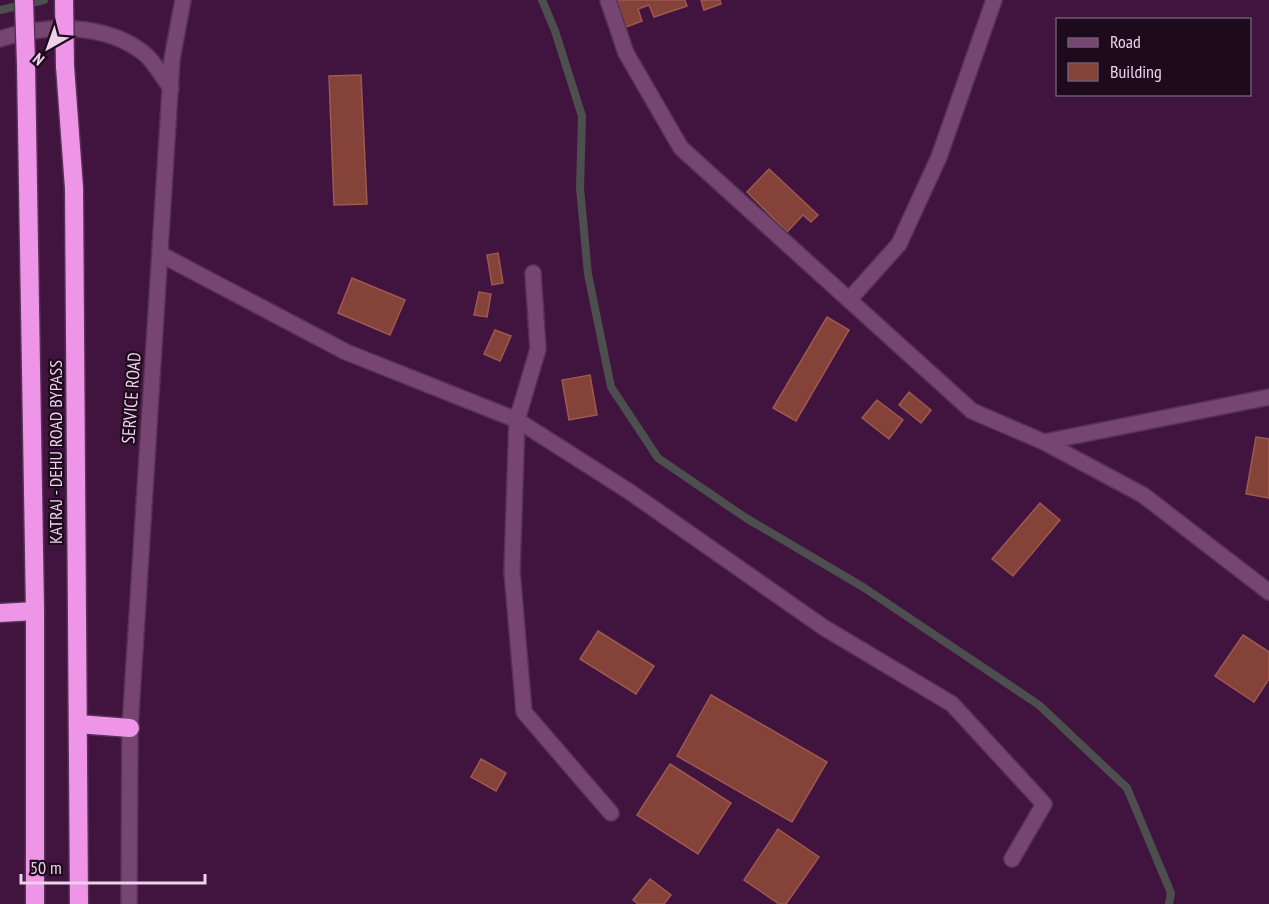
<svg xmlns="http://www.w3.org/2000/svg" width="1269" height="904" viewBox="0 0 1269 904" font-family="'PT Sans Narrow',sans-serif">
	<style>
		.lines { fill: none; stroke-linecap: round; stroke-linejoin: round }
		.stream { stroke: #4d4f4f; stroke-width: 8 }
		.building { fill: #844239; stroke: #9e594f; stroke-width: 1.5 }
		.minor-casing { stroke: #563254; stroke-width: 18 }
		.highway-casing { stroke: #563254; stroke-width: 21 }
		.minor { stroke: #764572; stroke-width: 15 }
		.highway { stroke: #ee95e8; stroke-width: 18 }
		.highway-bridge-casing { stroke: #563254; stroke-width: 21; stroke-linecap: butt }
		.highway-bridge { stroke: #ee95e8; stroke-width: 18 }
		.labels { text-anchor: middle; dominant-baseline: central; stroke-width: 4.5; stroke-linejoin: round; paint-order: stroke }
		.street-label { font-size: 18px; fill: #edd0ea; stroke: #1d0a1c }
	</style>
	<rect width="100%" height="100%" fill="#41143f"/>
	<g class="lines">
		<!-- stream -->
		<g class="stream">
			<path d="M542,0L555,31L582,116L580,188L588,274L611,387L658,458L746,518L863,587L1039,705L1127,788L1171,893L1169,904"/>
			<path d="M0,10L44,0"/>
		</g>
	</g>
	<!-- building -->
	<g class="building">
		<path d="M617,0H685L687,6L654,17L649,5L638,9L642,21L626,27Z"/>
		<path d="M701,0H720L721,4L704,10Z"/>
		<path d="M361,75L367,204L334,205L329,76Z"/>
		<path d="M769,169L818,215L811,222L803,215L787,232L747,192Z"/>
		<path d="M498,253L503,283L492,285L487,255Z"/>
		<path d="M352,278L405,300L390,335L338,313Z"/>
		<path d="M479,292L491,294L487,317L474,315Z"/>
		<path d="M827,317L849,330L796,421L773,408Z"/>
		<path d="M495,330L511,336L500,361L484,354Z"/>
		<path d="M590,375L597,415L569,420L562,380Z"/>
		<path d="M909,392L931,410L921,423L899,405Z"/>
		<path d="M877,400L903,420L889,439L862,418Z"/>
		<path d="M1256,437L1269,439V498L1246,494Z"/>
		<path d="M1040,503L1060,520L1013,576L992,559Z"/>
		<path d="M598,631L654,666L636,694L580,659Z"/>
		<path d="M1243,635L1269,652V679L1254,702L1215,676Z"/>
		<path d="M711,695L827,762L792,822L677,756Z"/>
		<path d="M481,759L506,773L496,791L471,777Z"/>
		<path d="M670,764L731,803L698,854L637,815Z"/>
		<path d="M778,829L819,857L786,904H779L744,880Z"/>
		<path d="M650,879L671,895L664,904H638L633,900Z"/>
	</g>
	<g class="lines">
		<defs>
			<g id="minor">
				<path d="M608,0L626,53L681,148L972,411L1044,442L1143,495L1269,592"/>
				<path d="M0,39C45,24 107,22 146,55C155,63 163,78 171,88"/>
				<path d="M160,254L346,352L517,420L630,492L823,627L952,704L1044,804L1012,859"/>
				<path d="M533,273L538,349L517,420L512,571L524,712L611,813"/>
				<path d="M849,300L899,244L939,157L994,0"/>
				<path d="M1044,442L1269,397"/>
				<path d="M129,904L130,728L172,59L183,0"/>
			</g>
			<g id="highway">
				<path d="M26,64L35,611V904"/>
				<path d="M65,66L74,188L79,904"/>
				<path d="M0,613L35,611"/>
				<path d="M78,724L130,728"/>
			</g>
		</defs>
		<!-- minor casing -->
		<use href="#minor" class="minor-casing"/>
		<!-- highway casing -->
		<use href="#highway" class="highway-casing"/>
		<!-- minor -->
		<use href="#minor" class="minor"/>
		<!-- highway -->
		<use href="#highway" class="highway"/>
		<defs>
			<g id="highway-bridge">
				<path d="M24,0L26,64"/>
				<path d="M64,0L65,66"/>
			</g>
		</defs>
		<!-- highway-bridge casing -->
		<use href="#highway-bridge" class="highway-bridge-casing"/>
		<!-- highway-bridge -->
		<use href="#highway-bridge" class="highway-bridge"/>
	</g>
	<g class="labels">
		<!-- street labels -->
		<g class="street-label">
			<text transform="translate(131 398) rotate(-86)">SERVICE ROAD</text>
			<text transform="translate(55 452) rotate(-90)">KATRAJ - DEHU ROAD BYPASS</text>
		</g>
	</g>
	<!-- legend -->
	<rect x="1056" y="18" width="195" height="78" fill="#1d0a1c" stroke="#70596e" stroke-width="1.5"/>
	<rect x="1068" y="38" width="30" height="9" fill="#764572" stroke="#70596e" stroke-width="1.5"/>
	<text x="1110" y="48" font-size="18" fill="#edd0ea">Road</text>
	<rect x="1068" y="63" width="30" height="18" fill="#844239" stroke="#70596e" stroke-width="1.5"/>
	<text x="1110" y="78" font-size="18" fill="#edd0ea">Building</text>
	<!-- north arrow -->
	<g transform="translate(48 48) rotate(220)" stroke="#1d0a1c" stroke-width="4.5" paint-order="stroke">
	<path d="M0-4.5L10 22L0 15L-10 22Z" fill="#edd0ea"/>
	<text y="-9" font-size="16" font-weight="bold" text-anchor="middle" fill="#edd0ea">N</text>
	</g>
	<!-- scale -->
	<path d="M21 874v9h184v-9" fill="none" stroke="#edd0ea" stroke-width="3"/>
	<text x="30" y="874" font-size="18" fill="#edd0ea" stroke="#1d0a1c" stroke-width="4.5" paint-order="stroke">50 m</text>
</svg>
